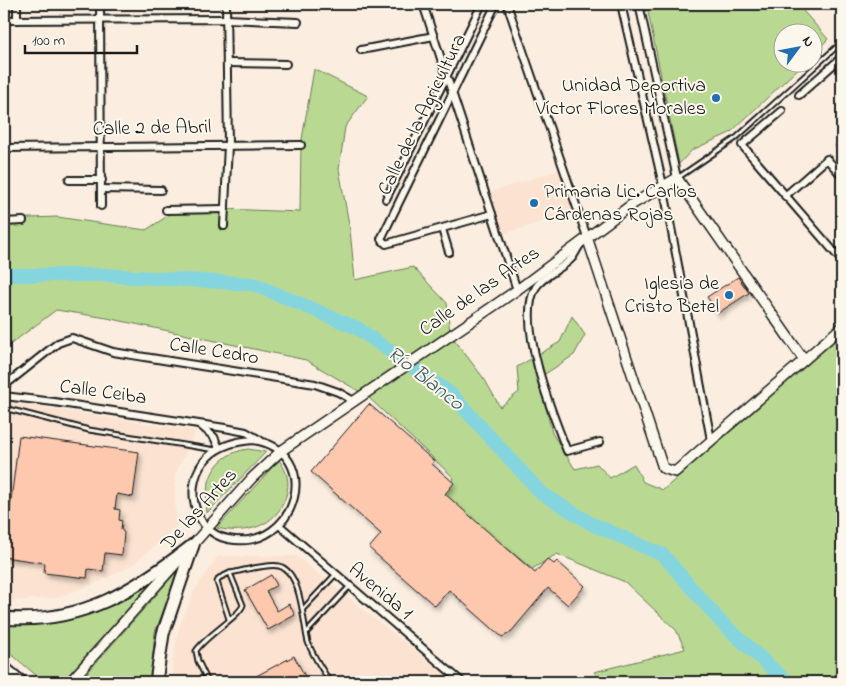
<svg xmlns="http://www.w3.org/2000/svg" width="846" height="686" viewBox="0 0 846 686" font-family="'Indie Flower',sans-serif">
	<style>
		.built { fill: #fce3d1 }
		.green { fill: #b9d992; stroke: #6a7a57 }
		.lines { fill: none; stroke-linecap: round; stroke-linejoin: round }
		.river { stroke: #85d5df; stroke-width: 14 }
		.building { fill: #fdc8ae; stroke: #1c1c1c; filter: url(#shadow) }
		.lane-casing { stroke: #1c1c1c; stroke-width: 7 }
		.street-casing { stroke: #1c1c1c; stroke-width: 10 }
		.secondary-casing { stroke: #1c1c1c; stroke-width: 12 }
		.highway-casing { stroke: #1c1c1c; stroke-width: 15 }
		.lane { stroke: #fbf7ec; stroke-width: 3 }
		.street { stroke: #fbf7ec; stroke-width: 6 }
		.secondary { stroke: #fbf7ec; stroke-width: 9 }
		.highway { stroke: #fbf7ec; stroke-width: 11 }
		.poi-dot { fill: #1f6fb2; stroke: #fbf7ec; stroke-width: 2 }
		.labels { text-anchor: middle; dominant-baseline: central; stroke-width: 4; stroke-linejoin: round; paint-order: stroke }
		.poi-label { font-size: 20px; fill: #1c1c1c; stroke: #fbf7ec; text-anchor: end }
		.street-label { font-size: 20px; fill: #1c1c1c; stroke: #fbf7ec }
		.water-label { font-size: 21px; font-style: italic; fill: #415d60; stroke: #fbf7ec }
	</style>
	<defs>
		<filter id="shadow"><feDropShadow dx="2.5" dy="4" stdDeviation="2.5" flood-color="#0004"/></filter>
	</defs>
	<rect width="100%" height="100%" fill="#fbeee0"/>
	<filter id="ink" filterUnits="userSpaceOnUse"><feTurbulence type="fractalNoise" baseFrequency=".02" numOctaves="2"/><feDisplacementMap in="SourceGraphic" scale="10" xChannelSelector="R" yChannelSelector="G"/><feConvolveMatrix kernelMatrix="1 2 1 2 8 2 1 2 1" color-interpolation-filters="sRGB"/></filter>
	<g filter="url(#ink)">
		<!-- built -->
		<g class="built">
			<path d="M561,169L576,211L504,234L490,192Z"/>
			<path d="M4,401L196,431L175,476L176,528L131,566L97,583L56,598L4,601Z"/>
			<path d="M218,556H296L455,682H172V662L179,628L194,591Z"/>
		</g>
		<!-- green -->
		<g class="green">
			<path d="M650,4H797L828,39L814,54V32H784V62L804,63L730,133L692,150L679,164L647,7Z"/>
			<path d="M314,69L368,96L345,127L339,169L350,230L355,280L413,267L447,303L450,334L485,380L500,407L519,392L517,367L560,342L572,316L585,335L574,355L539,378L552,433L575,469L597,464L610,478L634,464L643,482L663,490L842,335V682H600L594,672L685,649L676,630L625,582L557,554L532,569L442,494L454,478L367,396L306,360L107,318L56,310L4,349V219L57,217L146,230L172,213L225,209L300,212L301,145Z"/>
			<path d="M248,449L266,452L207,513C204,482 213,454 248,449Z"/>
			<path d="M279,460C288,473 290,482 286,496C277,527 245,535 217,528Z"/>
			<path d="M181,567L155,632L150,682H79Z"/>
			<path d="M149,585L62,682H44L4,648V623L81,614L114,603Z"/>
		</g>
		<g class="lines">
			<!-- river -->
			<path class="river" d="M4,275H104L253,284L357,328L451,394L541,493L592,524L663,555L721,622L787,682"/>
		</g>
		<!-- building -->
		<g class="building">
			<path d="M738,277L749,293L718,313L707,297Z"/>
			<path d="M369,404L434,461L432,464L454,483L445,494L535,573L547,559L554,564L557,561L585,586L568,605L548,588L510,633L502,637L449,590L435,606L369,548L381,534L311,472Z"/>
			<path d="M19,436L139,452L133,497L117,494L115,509L120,510L119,520L122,521L121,529L124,533L122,555L105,553L103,571L88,569L87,578L44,573L45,563L4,557Z"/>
			<path d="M271,575L277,585L266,591L277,611L289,604L295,615L268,630L245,590Z"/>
			<path d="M294,656L308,682H245Z"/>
		</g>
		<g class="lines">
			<defs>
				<g id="lane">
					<path d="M679,177L736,138L842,42"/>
					<path d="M4,408L89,430L216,450"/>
					<path d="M303,609L335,575"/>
					<path d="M229,619L217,582L219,578L230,573"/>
					<path d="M307,632L349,587"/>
					<path d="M208,682L198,661L196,651C205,636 239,617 243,605L230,573C242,571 268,563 279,566C302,572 303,624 308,642C312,655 323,670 330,682"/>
				</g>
				<g id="street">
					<path d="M100,4L101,206"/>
					<path d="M423,4L517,290"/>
					<path d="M507,4L587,237"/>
					<path d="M621,4L663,185L711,440"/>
					<path d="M639,4L677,178"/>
					<path d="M4,20L226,19L298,22"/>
					<path d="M17,20V4"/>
					<path d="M361,50L434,36"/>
					<path d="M227,63L286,64"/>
					<path d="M799,95L842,57"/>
					<path d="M782,111L742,145L842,261"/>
					<path d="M840,146L842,144"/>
					<path d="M4,148L301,145"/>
					<path d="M69,180H102"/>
					<path d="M101,189L161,190"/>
					<path d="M785,196L827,159L842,176"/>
					<path d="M386,199L482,4"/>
					<path d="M166,210L225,209"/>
					<path d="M492,214L386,244L381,239L496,4"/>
					<path d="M4,222L23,221"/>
					<path d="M224,226L228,145L226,4"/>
					<path d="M442,229L449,252"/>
					<path d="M580,245C577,249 575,254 572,258C562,269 544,275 536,287C515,321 553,416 567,451L600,442"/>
					<path d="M4,386L58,343L72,338L113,352L315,384L338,392L354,401"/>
					<path d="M4,396L54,402L225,428L246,432L260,440"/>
					<path d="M200,425L214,437L219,448"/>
					<path d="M253,440C325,450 298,553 228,539C192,532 182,482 208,457C220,445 237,441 253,440Z"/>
					<path d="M279,525L462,682"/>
				</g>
				<g id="secondary">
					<path d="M587,237L663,468L675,472L842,327"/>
					<path d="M189,549L252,478L281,451L517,290L631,205L677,178L804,360"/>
					<path d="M70,682L180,559"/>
				</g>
				<g id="highway">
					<path d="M4,618C81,625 135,590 193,545"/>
					<path d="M4,668L21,682"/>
					<path d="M156,682L163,634L193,545"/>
				</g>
			</defs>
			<!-- lane casing -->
			<use href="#lane" class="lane-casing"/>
			<!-- street casing -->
			<use href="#street" class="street-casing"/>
			<!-- secondary casing -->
			<use href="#secondary" class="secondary-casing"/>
			<!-- highway casing -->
			<use href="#highway" class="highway-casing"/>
			<!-- lane -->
			<use href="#lane" class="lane"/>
			<!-- street -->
			<use href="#street" class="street"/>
			<!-- secondary -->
			<use href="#secondary" class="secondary"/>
			<!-- highway -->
			<use href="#highway" class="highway"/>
		</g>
	</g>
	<!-- markers -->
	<g class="poi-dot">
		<circle cx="716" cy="98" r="5"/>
		<circle cx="534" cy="203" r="5"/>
		<circle cx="729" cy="295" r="5"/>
	</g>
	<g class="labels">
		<!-- poi labels -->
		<g class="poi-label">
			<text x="706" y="86">Unidad Deportiva<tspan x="706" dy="23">Víctor Flores Morales</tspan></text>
			<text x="544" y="192" text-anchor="start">Primaria Lic. Carlos<tspan x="544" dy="23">Cárdenas Rojas</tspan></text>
			<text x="719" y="284">Iglesia de<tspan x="719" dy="23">Cristo Betel</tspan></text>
		</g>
		<!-- street labels -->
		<g class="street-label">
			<text transform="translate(423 115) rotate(-64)">Calle de la Agricultura</text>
			<text transform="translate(152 129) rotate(-1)">Calle 2 de Abril</text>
			<text transform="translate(480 292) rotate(-35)">Calle de las Artes</text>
			<text transform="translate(214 352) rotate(9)">Calle Cedro</text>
			<text transform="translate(103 393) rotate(8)">Calle Ceiba</text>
			<text transform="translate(200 510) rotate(-48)">De las Artes</text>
			<text transform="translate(380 592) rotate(40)">Avenida 1</text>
		</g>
		<!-- water labels -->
		<g class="water-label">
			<text transform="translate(425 379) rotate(38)">Río Blanco</text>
		</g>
	</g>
	<!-- margin -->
	<rect width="846" height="686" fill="none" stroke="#fbf7ec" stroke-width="20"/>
	<rect x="10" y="10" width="826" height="666" fill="none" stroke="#1c1c1c" stroke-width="2" filter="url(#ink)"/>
	<!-- north arrow -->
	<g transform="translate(798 48) rotate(58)"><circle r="24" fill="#fbf7ec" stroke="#a29f99"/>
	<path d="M0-4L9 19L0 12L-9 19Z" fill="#1f6fb2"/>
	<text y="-8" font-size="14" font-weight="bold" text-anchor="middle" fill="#1c1c1c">N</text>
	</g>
	<!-- scale -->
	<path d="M25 45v8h112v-8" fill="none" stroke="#1c1c1c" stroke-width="2.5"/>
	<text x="32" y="45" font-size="15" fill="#1c1c1c" stroke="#fbf7ec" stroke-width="4" paint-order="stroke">100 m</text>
</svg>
